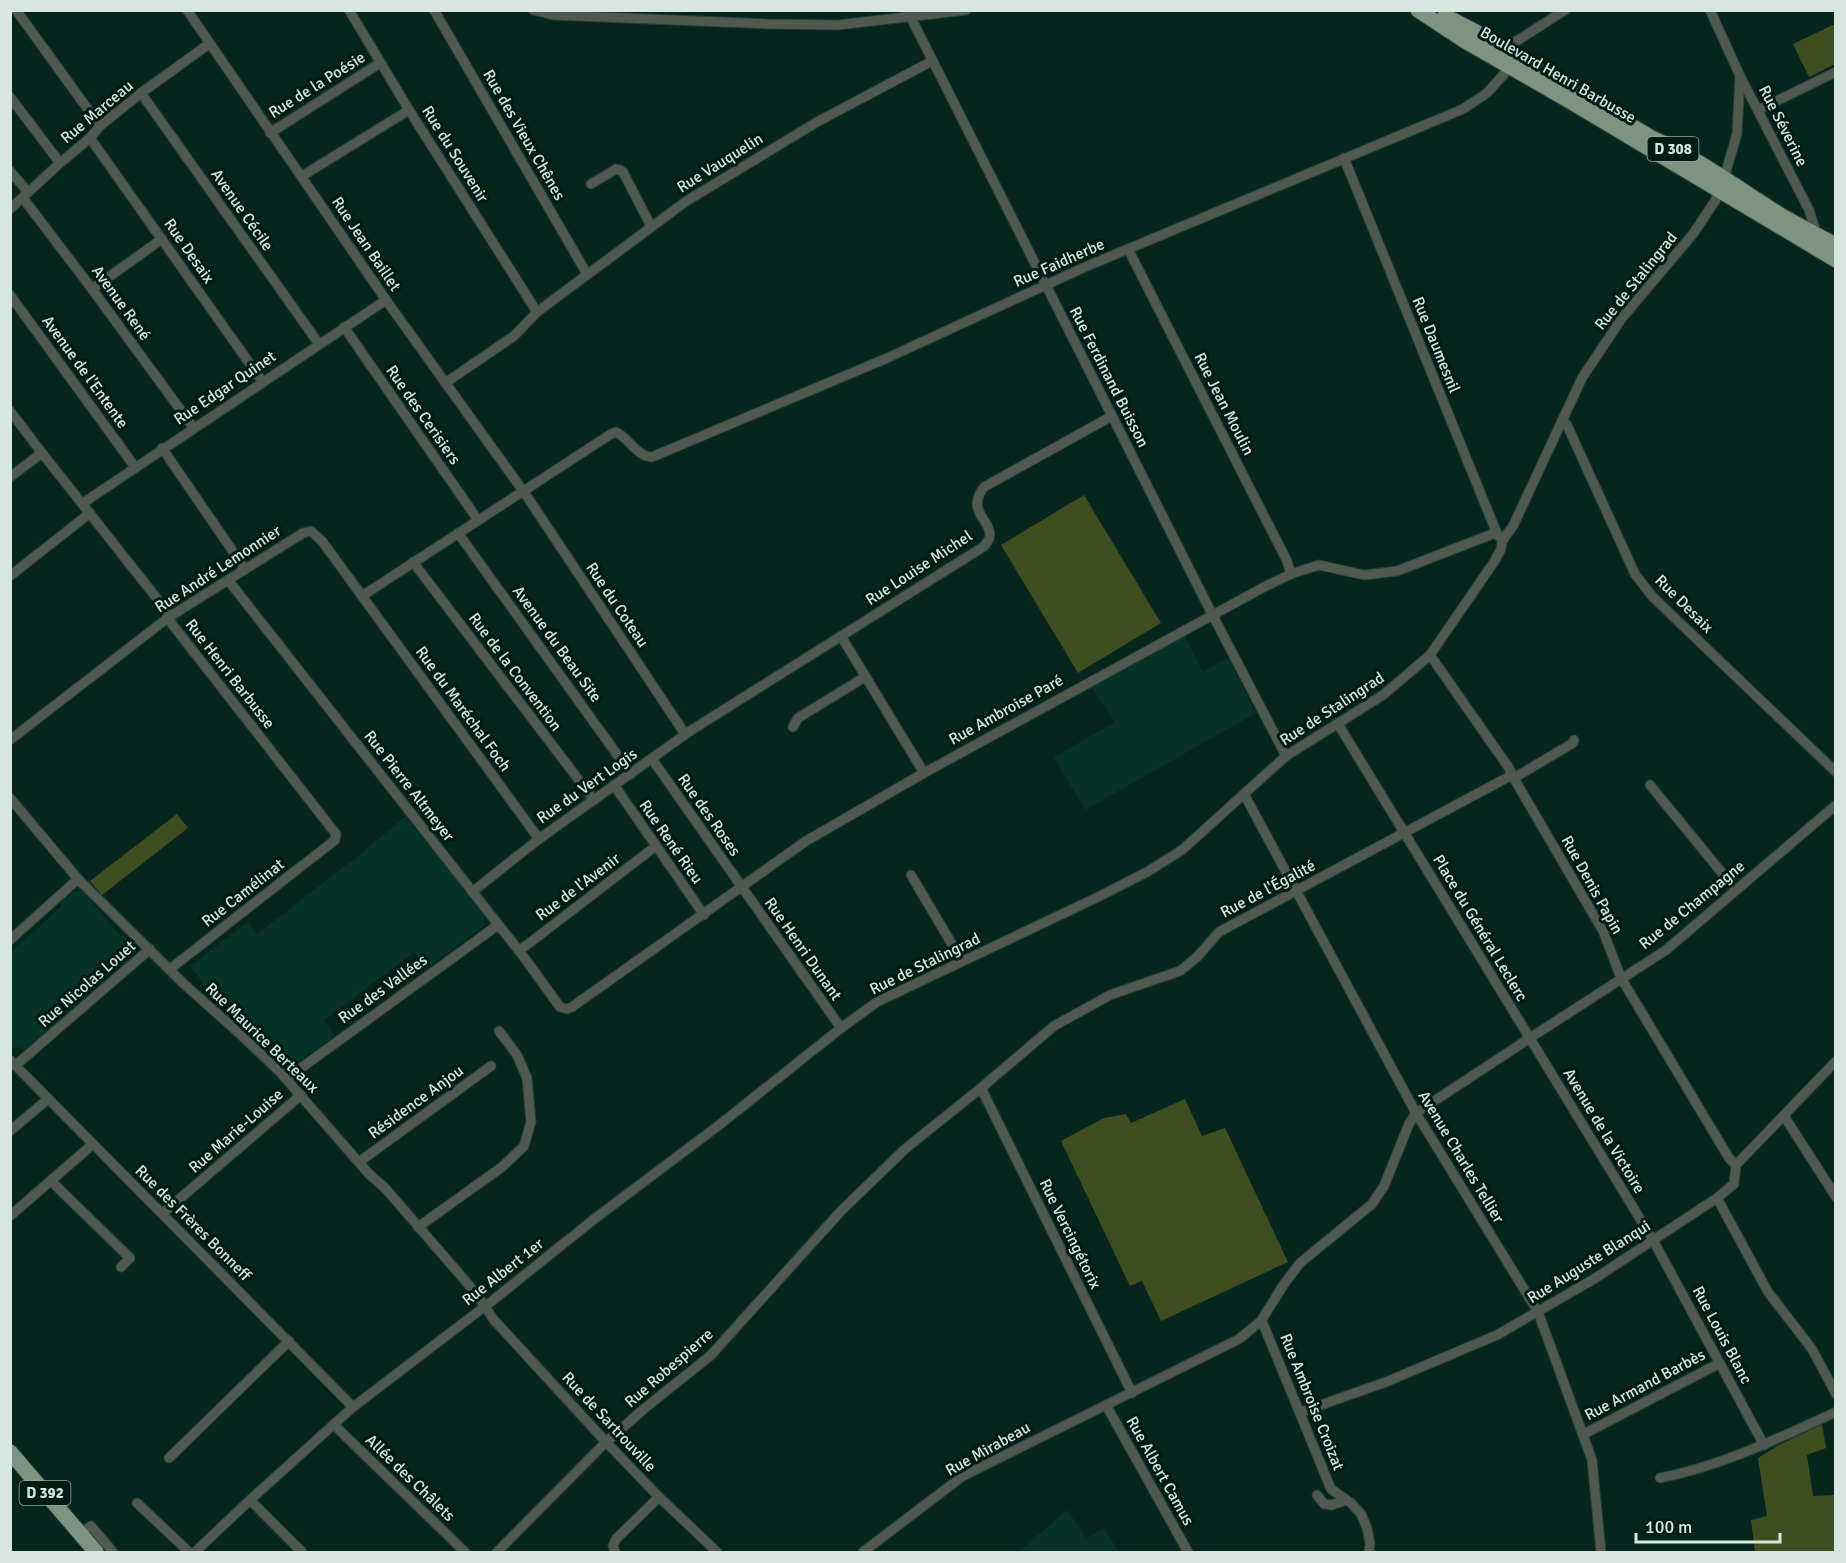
<svg xmlns="http://www.w3.org/2000/svg" width="1846" height="1563" viewBox="0 0 1846 1563" font-family="Signika,sans-serif">
	<style>
		.built { fill: #073227 }
		.green { fill: #3f4e21 }
		.lines { fill: none; stroke-linecap: round; stroke-linejoin: round }
		.minor-casing { stroke: #234138; stroke-width: 11 }
		.primary-casing { stroke: #234138; stroke-width: 17 }
		.minor { stroke: #505950; stroke-width: 9 }
		.primary { stroke: #7f9381; stroke-width: 15 }
		.labels { text-anchor: middle; dominant-baseline: central; stroke-width: 6; stroke-linejoin: round; paint-order: stroke }
		.shield { fill: #001c14; stroke: #96aaa4; stroke-width: 1.5 }
		.shield-label { font-size: 15px; font-weight: bold; fill: #d6e7e1 }
		.street-label { font-size: 16px; fill: #d6e7e1; stroke: #001c14 }
	</style>
	<rect width="100%" height="100%" fill="#06261d"/>
	<!-- built -->
	<g class="built">
		<path d="M1185,636L1203,672L1228,658L1256,713L1085,810L1054,757L1115,722L1092,688Z"/>
		<path d="M406,816L484,914L485,925L427,968L414,952L324,1020L335,1036L300,1061L280,1059L263,1041L216,998L210,989L208,990L190,966L248,922L257,934L359,855Z"/>
		<path d="M74,891H82L121,936L123,935L136,946V951L26,1050H23L20,1047L11,1049V952L61,906V902Z"/>
		<path d="M1067,1510L1087,1538L1104,1528L1119,1552H1018Z"/>
	</g>
	<!-- green -->
	<g class="green">
		<path d="M1835,24V64L1809,77L1793,44Z"/>
		<path d="M1084,495L1161,623L1078,673L1001,545Z"/>
		<path d="M177,814L188,828L102,895L90,881Z"/>
		<path d="M1185,1099L1202,1136L1225,1128L1288,1262L1161,1321L1142,1281L1130,1286L1061,1141L1104,1118L1126,1114L1131,1123Z"/>
		<path d="M1822,1424L1826,1448L1807,1455L1813,1496L1835,1495V1552H1755L1751,1520L1767,1516L1758,1458L1779,1445Z"/>
	</g>
	<g class="lines">
		<defs>
			<g id="minor">
				<path d="M16,10L100,126"/>
				<path d="M187,10L386,300L526,495L685,734"/>
				<path d="M349,10L409,110L537,312"/>
				<path d="M434,10L587,274"/>
				<path d="M533,10L553,15L768,24L838,25L966,10"/>
				<path d="M907,10L1209,608L1286,756"/>
				<path d="M1710,10L1740,76L1809,210L1817,235"/>
				<path d="M141,93L319,344"/>
				<path d="M10,97L60,163"/>
				<path d="M1758,110L1836,72"/>
				<path d="M270,133L380,63"/>
				<path d="M90,138L262,381"/>
				<path d="M1344,158L1498,536"/>
				<path d="M10,171L28,192"/>
				<path d="M302,176L409,110"/>
				<path d="M591,184L616,169L620,170L623,172L651,226"/>
				<path d="M23,198L92,289L193,427"/>
				<path d="M10,209L60,163L90,138L100,126L141,93L209,44"/>
				<path d="M1128,249L1287,561L1291,574"/>
				<path d="M92,289L162,239"/>
				<path d="M10,295L135,467"/>
				<path d="M344,327L478,520"/>
				<path d="M445,383L514,336L537,312L685,202L817,122L932,61"/>
				<path d="M10,411L42,453L166,610L172,624L336,834L335,840L170,969"/>
				<path d="M1562,421L1567,425L1635,574L1652,596L1683,626L1836,772"/>
				<path d="M162,448L245,569"/>
				<path d="M10,477L42,453"/>
				<path d="M83,503L386,300"/>
				<path d="M458,533L631,774"/>
				<path d="M413,562L594,800"/>
				<path d="M10,576L90,513"/>
				<path d="M228,580L523,956L560,1007L567,1009L572,1007L806,841L924,773L1264,587L1291,574L1319,565L1364,575L1397,571L1495,533"/>
				<path d="M362,596L539,839"/>
				<path d="M841,636L924,773"/>
				<path d="M1430,655L1509,768L1512,775L1603,931L1621,978L1729,1158L1736,1165"/>
				<path d="M1338,724L1653,1240L1764,1445"/>
				<path d="M793,727L798,718L865,677"/>
				<path d="M10,740L169,617L303,533L311,531L322,541L362,596L611,434L616,432C629,438 637,457 652,457L885,359L1085,267L1463,109L1487,93L1505,73L1512,44L1565,10"/>
				<path d="M652,759L841,1028"/>
				<path d="M1514,778L1573,743L1574,740"/>
				<path d="M614,785L704,915"/>
				<path d="M1650,785L1736,890"/>
				<path d="M1244,794L1416,1113L1538,1312L1592,1460L1601,1552"/>
				<path d="M10,798L78,879L184,984L241,1035L280,1072L369,1174L385,1188L475,1292L494,1320L606,1442L659,1497L717,1552"/>
				<path d="M911,875L962,961"/>
				<path d="M472,892L539,839L690,731L983,547C984,546 989,540 989,539C995,521 964,513 984,487L1112,416"/>
				<path d="M10,940L78,879"/>
				<path d="M519,951L656,846"/>
				<path d="M10,1060L353,1407"/>
				<path d="M16,1065L150,949"/>
				<path d="M286,1079L498,925"/>
				<path d="M981,1088L1132,1393"/>
				<path d="M1784,1116L1836,1197"/>
				<path d="M10,1131L48,1099"/>
				<path d="M359,1162L491,1066"/>
				<path d="M51,1181L130,1258L121,1267"/>
				<path d="M1717,1198L1768,1292L1812,1349L1836,1394"/>
				<path d="M163,1213L301,1095"/>
				<path d="M10,1216L93,1144"/>
				<path d="M418,1227L502,1167L524,1146L531,1122L527,1078L517,1055L499,1031"/>
				<path d="M1261,1321L1264,1326L1331,1489L1351,1503L1361,1514L1367,1528L1370,1544L1369,1552"/>
				<path d="M1106,1405L1188,1552"/>
				<path d="M1301,1412L1386,1382L1497,1335L1594,1279L1717,1198L1734,1184L1736,1165L1836,1061"/>
				<path d="M334,1425L465,1552"/>
				<path d="M1584,1434L1720,1363"/>
				<path d="M169,1458L289,1341"/>
				<path d="M1660,1478C1722,1466 1779,1438 1836,1412"/>
				<path d="M1317,1495L1324,1504L1332,1505L1346,1500"/>
				<path d="M250,1500L302,1552"/>
				<path d="M137,1503L189,1552"/>
				<path d="M80,1534L91,1526L113,1552"/>
				<path d="M195,1552L250,1500L353,1407L492,1301L593,1220L718,1126L841,1028L877,1002L1098,897L1147,872L1182,850L1286,756L1383,695L1430,655L1494,562L1501,549L1502,541L1513,526L1582,378L1622,318L1693,234L1715,201L1724,178L1737,134L1740,76"/>
				<path d="M497,1552L606,1442L645,1408L710,1356L841,1211L905,1149L981,1088L1054,1026L1110,995L1180,971L1197,957L1219,932L1512,775"/>
				<path d="M615,1552L613,1546L616,1539L659,1497"/>
				<path d="M863,1552L963,1476L1239,1339L1261,1321L1284,1284L1300,1263L1372,1204L1384,1186L1409,1124L1416,1113L1530,1038L1666,950L1836,805"/>
			</g>
			<g id="primary">
				<path d="M1418,10L1465,41L1568,100L1836,260"/>
				<path d="M1445,16L1474,31L1650,137C1697,158 1739,189 1782,216C1800,226 1818,236 1836,245"/>
				<path d="M10,1452L96,1552"/>
			</g>
		</defs>
		<!-- minor casing -->
		<use href="#minor" class="minor-casing"/>
		<!-- primary casing -->
		<use href="#primary" class="primary-casing"/>
		<!-- minor -->
		<use href="#minor" class="minor"/>
		<!-- primary -->
		<use href="#primary" class="primary"/>
	</g>
	<g class="labels">
		<!-- shield labels -->
		<g class="shield">
			<rect x="1647.5" y="137" width="51" height="24" rx="4.5"/>
			<rect x="19.5" y="1481" width="51" height="24" rx="4.5"/>
		</g>
		<g class="shield-label">
			<text x="1673" y="149">D 308</text>
			<text x="45" y="1493">D 392</text>
		</g>
		<!-- street labels -->
		<g class="street-label">
			<text transform="translate(1558 75) rotate(30)">Boulevard Henri Barbusse</text>
			<text transform="translate(317 85) rotate(-32)">Rue de la Poésie</text>
			<text transform="translate(97 112) rotate(-40)">Rue Marceau</text>
			<text transform="translate(1783 126) rotate(63)">Rue Séverine</text>
			<text transform="translate(524 135) rotate(60)">Rue des Vieux Chênes</text>
			<text transform="translate(455 154) rotate(58)">Rue du Souvenir</text>
			<text transform="translate(720 163) rotate(-32)">Rue Vauquelin</text>
			<text transform="translate(242 210) rotate(55)">Avenue Cécile</text>
			<text transform="translate(366 244) rotate(56)">Rue Jean Baillet</text>
			<text transform="translate(189 251) rotate(55)">Rue Desaix</text>
			<text transform="translate(1059 263) rotate(-24)">Rue Faidherbe</text>
			<text transform="translate(1636 281) rotate(-51)">Rue de Stalingrad</text>
			<text transform="translate(121 303) rotate(54)">Avenue René</text>
			<text transform="translate(1436 345) rotate(68)">Rue Daumesnil</text>
			<text transform="translate(85 372) rotate(54)">Avenue de l'Entente</text>
			<text transform="translate(1109 377) rotate(63)">Rue Ferdinand Buisson</text>
			<text transform="translate(225 388) rotate(-34)">Rue Edgar Quinet</text>
			<text transform="translate(1224 404) rotate(63)">Rue Jean Moulin</text>
			<text transform="translate(423 415) rotate(55)">Rue des Cerisiers</text>
			<text transform="translate(919 568) rotate(-33)">Rue Louise Michel</text>
			<text transform="translate(218 569) rotate(-33)">Rue André Lemonnier</text>
			<text transform="translate(1684 604) rotate(45)">Rue Desaix</text>
			<text transform="translate(617 605) rotate(56)">Rue du Coteau</text>
			<text transform="translate(557 644) rotate(54)">Avenue du Beau Site</text>
			<text transform="translate(515 672) rotate(53)">Rue de la Convention</text>
			<text transform="translate(230 674) rotate(52)">Rue Henri Barbusse</text>
			<text transform="translate(463 709) rotate(54)">Rue du Maréchal Foch</text>
			<text transform="translate(1332 709) rotate(-33)">Rue de Stalingrad</text>
			<text transform="translate(1006 710) rotate(-29)">Rue Ambroise Paré</text>
			<text transform="translate(409 786) rotate(52)">Rue Pierre Altmeyer</text>
			<text transform="translate(587 786) rotate(-35)">Rue du Vert Logis</text>
			<text transform="translate(709 815) rotate(55)">Rue des Roses</text>
			<text transform="translate(671 842) rotate(55)">Rue René Rieu</text>
			<text transform="translate(1592 885) rotate(61)">Rue Denis Papin</text>
			<text transform="translate(578 887) rotate(-37)">Rue de l'Avenir</text>
			<text transform="translate(1268 889) rotate(-28)">Rue de l'Égalité</text>
			<text transform="translate(243 893) rotate(-38)">Rue Camélinat</text>
			<text transform="translate(1692 905) rotate(-39)">Rue de Champagne</text>
			<text transform="translate(1480 928) rotate(59)">Place du Général Leclerc</text>
			<text transform="translate(803 949) rotate(55)">Rue Henri Dunant</text>
			<text transform="translate(925 964) rotate(-26)">Rue de Stalingrad</text>
			<text transform="translate(87 984) rotate(-41)">Rue Nicolas Louet</text>
			<text transform="translate(383 989) rotate(-36)">Rue des Vallées</text>
			<text transform="translate(262 1038) rotate(44)">Rue Maurice Berteaux</text>
			<text transform="translate(416 1102) rotate(-36)">Résidence Anjou</text>
			<text transform="translate(236 1131) rotate(-41)">Rue Marie-Louise</text>
			<text transform="translate(1604 1131) rotate(59)">Avenue de la Victoire</text>
			<text transform="translate(1461 1157) rotate(59)">Avenue Charles Tellier</text>
			<text transform="translate(193 1223) rotate(45)">Rue des Frères Bonneff</text>
			<text transform="translate(1070 1234) rotate(64)">Rue Vercingétorix</text>
			<text transform="translate(1589 1262) rotate(-32)">Rue Auguste Blanqui</text>
			<text transform="translate(503 1272) rotate(-38)">Rue Albert 1er</text>
			<text transform="translate(1722 1335) rotate(62)">Rue Louis Blanc</text>
			<text transform="translate(669 1368) rotate(-41)">Rue Robespierre</text>
			<text transform="translate(1645 1385) rotate(-28)">Rue Armand Barbès</text>
			<text transform="translate(1312 1402) rotate(68)">Rue Ambroise Croizat</text>
			<text transform="translate(609 1422) rotate(47)">Rue de Sartrouville</text>
			<text transform="translate(988 1449) rotate(-29)">Rue Mirabeau</text>
			<text transform="translate(1160 1471) rotate(61)">Rue Albert Camus</text>
			<text transform="translate(410 1478) rotate(44)">Allée des Châlets</text>
		</g>
	</g>
	<!-- border -->
	<rect width="1846" height="1563" fill="none" stroke="#d6e7e1" stroke-width="24"/>
	<!-- scale -->
	<path d="M1636 1533v9h144v-9" fill="none" stroke="#d6e7e1" stroke-width="3"/>
	<text x="1645" y="1533" font-size="18" fill="#d6e7e1" stroke="#001c14" stroke-width="4.5" paint-order="stroke">100 m</text>
</svg>
